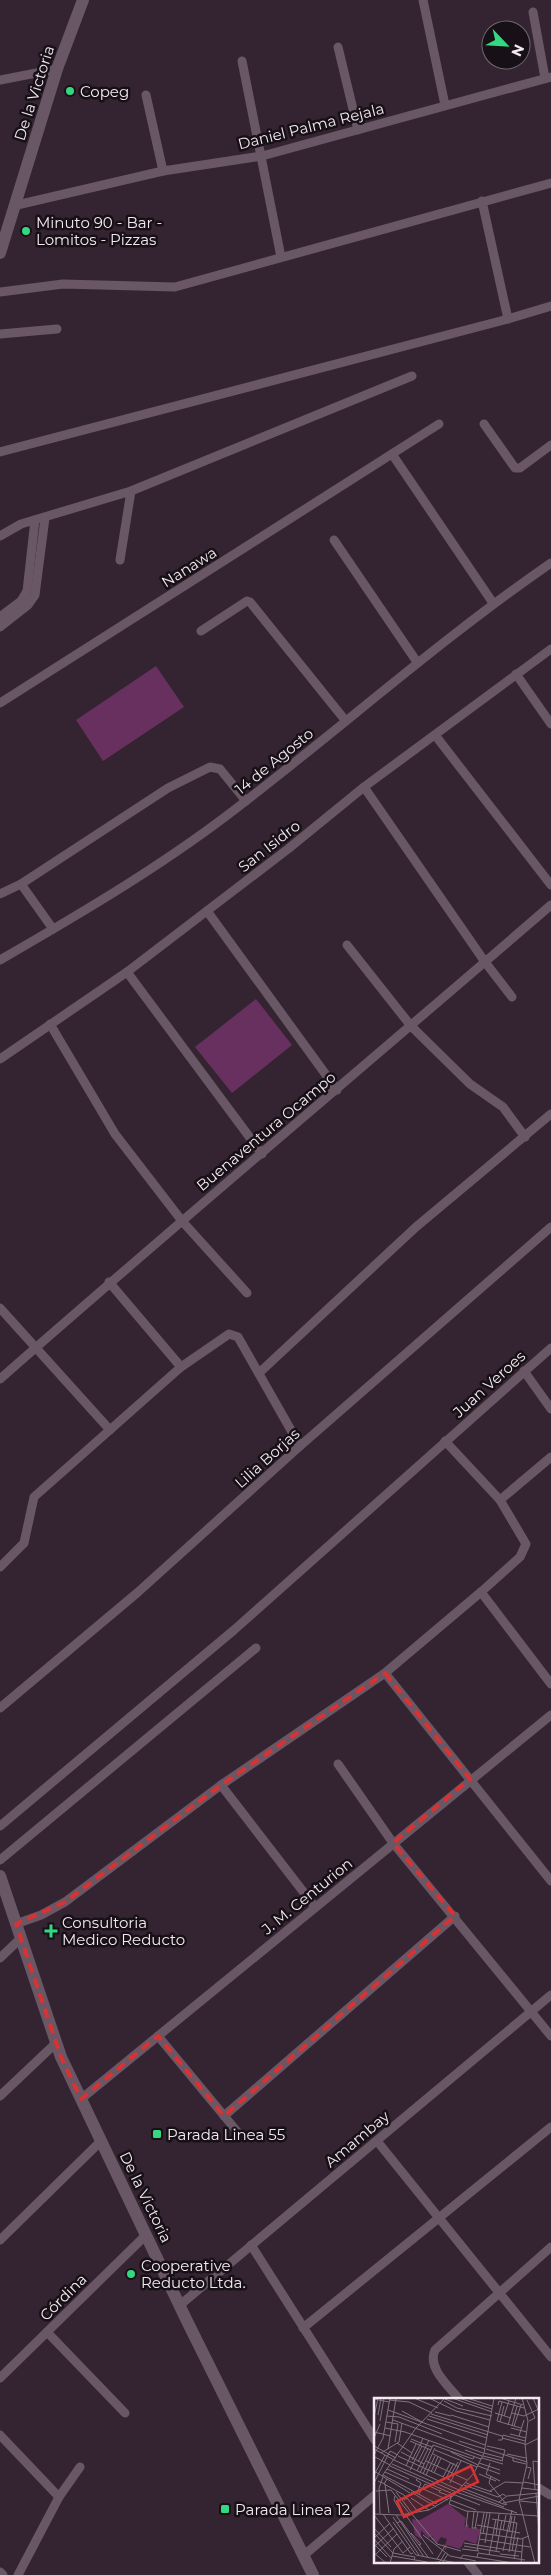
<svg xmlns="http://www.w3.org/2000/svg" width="551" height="2575" viewBox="0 0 551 2575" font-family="Montserrat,sans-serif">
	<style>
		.green { fill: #68305e }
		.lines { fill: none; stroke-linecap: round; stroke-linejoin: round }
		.minor { stroke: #695765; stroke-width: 9 }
		.secondary { stroke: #695765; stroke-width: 12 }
		.marked { fill: none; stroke: #d83232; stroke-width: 4; stroke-dasharray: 10 6; stroke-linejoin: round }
		.poi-dot { fill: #34d881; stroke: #171016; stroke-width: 2 }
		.labels { text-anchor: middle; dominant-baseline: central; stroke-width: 5; stroke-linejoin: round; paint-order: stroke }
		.poi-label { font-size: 15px; fill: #f4e9f1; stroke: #171016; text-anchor: start }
		.street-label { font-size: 15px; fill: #f4e9f1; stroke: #171016 }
		.inset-road { fill: none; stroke: #81737e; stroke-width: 1 }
		.view { fill: #d83232; fill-opacity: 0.15; stroke: #d83232; stroke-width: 2.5 }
		.inset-edge { fill: none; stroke: #f4e9f1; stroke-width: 2.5 }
	</style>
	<rect width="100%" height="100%" fill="#342431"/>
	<!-- green -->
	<g class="green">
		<path d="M156,666L184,707L103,761L76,720Z"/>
		<path d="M256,999L292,1045L232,1093L195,1047Z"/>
	</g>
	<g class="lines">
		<!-- minor -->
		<g class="minor">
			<path d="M423,0L445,105"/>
			<path d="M533,12L545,78"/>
			<path d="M338,47L358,130"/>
			<path d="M242,61L281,257"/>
			<path d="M0,80L57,69"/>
			<path d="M146,95L163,171"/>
			<path d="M482,201L508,319L551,306"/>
			<path d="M17,205L163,171L262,156L551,77"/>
			<path d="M0,292L63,284L175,287L551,183"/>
			<path d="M0,334L57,329"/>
			<path d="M484,424L515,468H520L551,445"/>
			<path d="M0,452L508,319"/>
			<path d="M392,454L493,603"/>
			<path d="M0,536L21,524L131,491L412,376"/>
			<path d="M334,540L417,662"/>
			<path d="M120,560L131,491"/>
			<path d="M0,617L21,601L27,591L35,520"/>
			<path d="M0,627L28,605L35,595L45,518"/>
			<path d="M201,631L247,601L250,602L345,720"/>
			<path d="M516,674L551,724"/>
			<path d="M0,703L439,424"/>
			<path d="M435,735L551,885"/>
			<path d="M364,787L485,962L512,997"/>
			<path d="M21,884L53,929"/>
			<path d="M0,894L21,884L168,788L210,767L220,769L246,801"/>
			<path d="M207,911L337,1090"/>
			<path d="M347,945L411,1026L470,1084L503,1107L525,1137"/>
			<path d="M0,960C85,911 170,861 247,800C349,721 445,636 551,563"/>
			<path d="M127,972L262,1154"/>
			<path d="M50,1024L115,1134L182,1221L247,1293"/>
			<path d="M0,1059L127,972L288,849L364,787L551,649"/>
			<path d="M109,1282L181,1367"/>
			<path d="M0,1308L110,1430"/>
			<path d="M524,1371L551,1409"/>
			<path d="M259,1373L416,1227L551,1114"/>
			<path d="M0,1379C182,1219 368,1063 551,905"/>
			<path d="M500,1500L551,1457"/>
			<path d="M0,1567L24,1543L34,1497L181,1367L229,1334L238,1337L300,1446"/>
			<path d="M481,1592L551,1684"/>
			<path d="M385,1673L551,1881"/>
			<path d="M0,1708L137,1593L300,1446L551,1227"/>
			<path d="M338,1764L393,1843L551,2036"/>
			<path d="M221,1785L315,1907"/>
			<path d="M0,1826L234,1630L551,1348"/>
			<path d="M0,1860L256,1648"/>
			<path d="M16,1924L41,1915L65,1902L221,1785L385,1673L481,1592L520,1557L526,1544L500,1500L445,1441"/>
			<path d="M0,1958L21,1938"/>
			<path d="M158,2036L240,2135"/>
			<path d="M0,2096L56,2043"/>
			<path d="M81,2099L551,1715"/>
			<path d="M224,2116L455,1916"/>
			<path d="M377,2141L551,2357"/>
			<path d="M0,2240L101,2141"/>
			<path d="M251,2245L375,2440"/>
			<path d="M180,2305L551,1995"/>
			<path d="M303,2328L551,2127"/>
			<path d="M47,2332L125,2413"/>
			<path d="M0,2378L146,2235"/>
			<path d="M459,2399C448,2385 427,2368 435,2350L551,2247"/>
			<path d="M0,2435L59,2497L80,2467"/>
			<path d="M537,2487L550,2495"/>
			<path d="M303,2556L375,2495"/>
			<path d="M467,2561L478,2575"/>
			<path d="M0,2572L3,2575"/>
			<path d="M18,2575L59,2497"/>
		</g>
		<!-- secondary -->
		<g class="secondary">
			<path d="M0,253L57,69L83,0"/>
			<path d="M0,1876L61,2057L186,2319L313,2575"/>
		</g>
	</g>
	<!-- marked area -->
	<path class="marked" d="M385,1673L470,1779L393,1843L455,1916L224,2116L158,2036L81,2099L61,2057L16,1924L65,1902L221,1785Z"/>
	<!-- markers -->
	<g class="poi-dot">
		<circle cx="70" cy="91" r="5"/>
		<circle cx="26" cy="231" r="5"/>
		<path d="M48.5 1923.5h5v5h5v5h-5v5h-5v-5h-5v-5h5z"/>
		<rect x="152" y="2129" width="10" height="10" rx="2.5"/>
		<circle cx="131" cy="2274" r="5"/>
		<rect x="220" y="2504" width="10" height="10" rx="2.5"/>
	</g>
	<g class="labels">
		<!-- poi labels -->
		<g class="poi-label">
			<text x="80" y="91">Copeg</text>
			<text x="36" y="222">Minuto 90 - Bar -<tspan x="36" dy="17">Lomitos - Pizzas</tspan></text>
			<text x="62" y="1922">Consultoria<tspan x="62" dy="17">Medico Reducto</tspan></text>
			<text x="167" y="2134">Parada Linea 55</text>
			<text x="141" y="2265">Cooperative<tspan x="141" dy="17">Reducto Ltda.</tspan></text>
			<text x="235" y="2509">Parada Linea 12</text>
		</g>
		<!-- street labels -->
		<g class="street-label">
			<text transform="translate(34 93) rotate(-72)">De la Victoria</text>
			<text transform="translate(311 126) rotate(-14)">Daniel Palma Rejala</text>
			<text transform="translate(189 567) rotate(-32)">Nanawa</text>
			<text transform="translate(274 761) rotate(-39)">14 de Agosto</text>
			<text transform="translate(269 846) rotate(-38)">San Isidro</text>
			<text transform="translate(266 1131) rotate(-40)">Buenaventura Ocampo</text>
			<text transform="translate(489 1384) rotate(-42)">Juan Veroes</text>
			<text transform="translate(267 1458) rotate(-42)">Lilia Borjas</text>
			<text transform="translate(307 1896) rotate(-39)">J. M. Centurion</text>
			<text transform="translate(357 2139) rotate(-40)">Amambay</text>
			<text transform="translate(146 2197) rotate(64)">De la Victoria</text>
			<text transform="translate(63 2297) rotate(-45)">Córdina</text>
		</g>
	</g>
	<!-- overview -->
	<g transform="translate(374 2398)">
		<rect width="165" height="165" fill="#342431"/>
		<path d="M74,106L92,120L90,129L94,125L95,130L107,131L102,146L91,142L86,151L73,147L72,153L69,146L71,147L73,141L67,139L63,145L57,141L59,138L54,140L47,132V141L41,137L38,121L46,122Z" fill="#68305e"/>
		<path class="inset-road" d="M40,0L64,10M55,0L82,13L116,22M78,0L118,14M85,0L118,11M93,0L118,8M126,0L149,7M148,0L154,23L151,46L153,66L145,102L161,165M159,0L165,14M0,1L15,4M71,1L89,8M15,2L35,4L58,15M153,2L161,20L155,23M70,3L83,10L118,18M128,4L123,23L147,30M124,7L125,3L150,10M14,12L111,47M28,13L48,24M61,14L77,18M121,15L137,20M138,15L150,18L165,11M57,16L128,38M4,17L7,0M77,17L115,29M13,18L25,19L68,36M55,18L114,37M130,18L135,3M0,19L4,0M53,21L113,40M19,22L109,55M6,23L10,0M12,24L24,26L21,44M126,24L130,8M134,27L142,0M138,28L143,8M140,28L147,7M11,30L31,34L107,61M137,30L153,34M0,34L17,38M136,36L152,40M145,38L150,22M0,40L6,26M128,40L151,46M37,41L47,45L49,40M124,42H128L129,37L151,43M36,43L57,52M85,43L111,51M23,45L38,55M59,47L99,61L100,59M151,47L165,40M0,48L22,60M113,48L131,52L128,63M0,51L20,62M14,51L22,0M112,51L153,64M61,52L103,69M91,52L108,58M27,54L50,66M77,54L104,67M7,55L25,44L28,25M110,55L129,60M59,56L85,69M133,56L152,60M0,57L9,40L16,0M24,58L89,88M109,58L129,63M1,59L16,67M108,60L129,66M139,60V63L152,66M20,62L67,84M38,62L47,45L58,49M52,63L93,82M44,64L55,42M105,65L126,72M116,65L112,76L126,83M18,66L82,94L143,115M16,68L81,97M32,68L42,46M104,68L126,76M153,69L157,70L154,81M13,71L35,81M36,72L48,48M0,73L36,95M43,73L54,51M11,74L74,102M57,74L64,59M46,75L59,47M60,75L67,60M49,76L61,50M105,76L122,83M0,77L11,57M9,77L63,106M52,77L61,58M8,78L42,30L71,0M117,78L115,85L133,107M69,79L77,64M72,80L80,65M13,81L10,86L30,97L33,100L30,102M74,82L84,64M4,83L11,86L15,115M67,84L85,92M150,84L165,87M0,85L16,53L24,57M76,85L87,63M92,85L118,94M90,87L124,99L129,96L132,98M0,90V110M88,90L132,107M148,90L165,92M161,91L159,63L165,64M67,92L65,94L78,99M86,92L130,109M2,93L17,92L35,115M116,93L131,84L150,85M22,94L38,115M37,94L62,109M43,95L47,85L42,82L44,80M162,95L165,134M45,96L51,86L66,93M81,97L106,107M21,98L20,102L28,116M33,100L44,114M37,100L55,112M77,100L75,106L92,113L165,118M76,102L102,112M146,103L165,105M125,104L133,98L165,95M129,105L165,98M100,114L98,130H103M37,115L63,146L87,153M0,116L26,117L55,112L79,98L100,75L110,55L120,0M6,116L5,90L9,79M9,116L37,156L39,155M31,116L59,156M0,117L29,155L36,149M22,117L50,159M19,119L45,157M118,121L143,125L138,153M19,124L42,157L67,162L71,155M23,125L27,123L54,159M103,127L146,135M92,129L94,113M0,130L17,149M101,130L104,114M129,132L132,117M135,134L138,118M0,135L19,155L41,159L40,162M37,135L47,146L45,147M106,135L147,141L155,138M109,135L113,115M49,137L76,158L102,163M122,137L125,116M0,140L16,125M0,141L17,160M105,141L156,149M90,145L148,154M111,145L116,115M1,147L13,159M90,148L126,154M0,149L20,130M88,151L105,153M103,153L110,115M122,153L128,122M129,153L138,112M135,154L141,118M0,155L12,165M2,156L23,136M126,156L145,158M115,157L122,121M18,158L53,164M103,159L104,155L151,162M63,161L71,148M86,161L89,157L139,165M140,161L144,139M63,164L68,165L74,156M65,164L67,162L83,165M16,165L20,151L29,143M147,165L149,141"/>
		<path class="view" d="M97,68L104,84L30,119L23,103Z"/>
		<rect width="165" height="165" class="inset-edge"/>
	</g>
	<!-- north arrow -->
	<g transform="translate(506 45) rotate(115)"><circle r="24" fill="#171016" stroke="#6f676e"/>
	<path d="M0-4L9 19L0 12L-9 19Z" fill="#34d881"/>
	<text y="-8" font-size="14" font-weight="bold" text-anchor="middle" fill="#f4e9f1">N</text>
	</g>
</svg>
